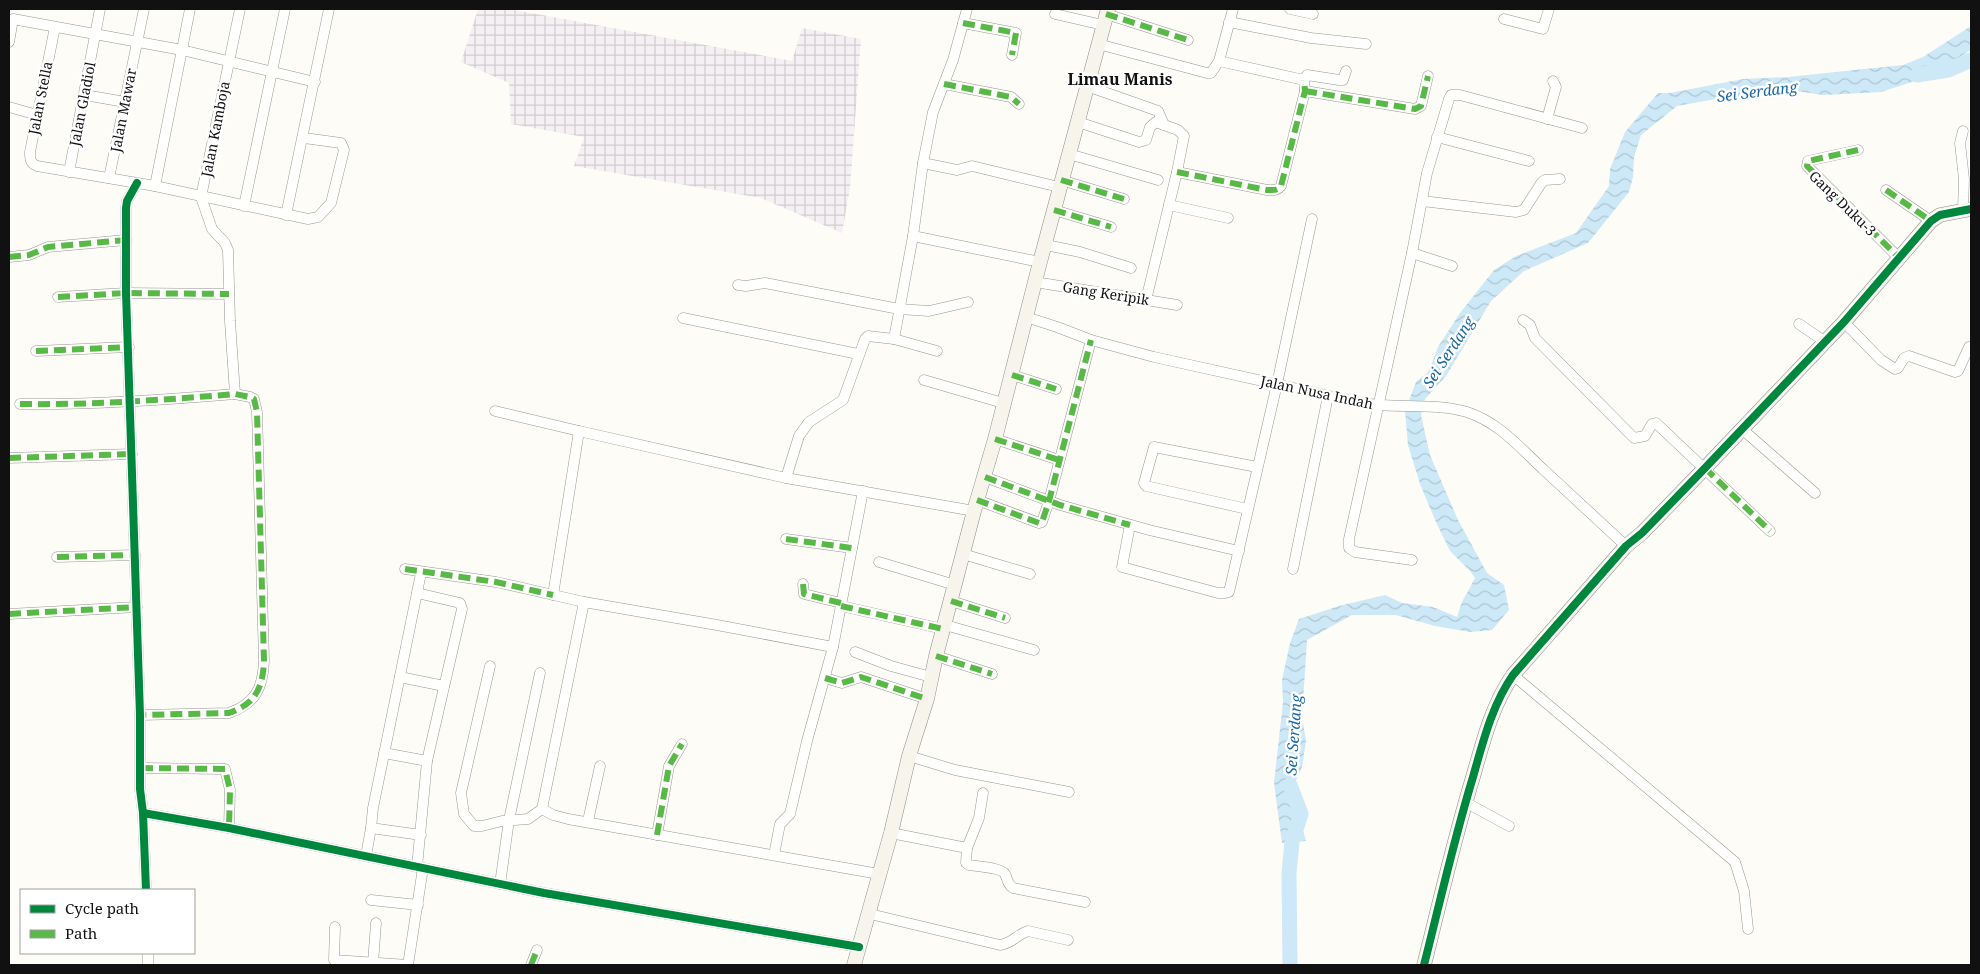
<svg xmlns="http://www.w3.org/2000/svg" width="1980" height="974" viewBox="0 0 1980 974" font-family="'Noto Serif',serif">
	<style>
		.industrial { fill: url(#industrial-grid) }
		.water { fill: url(#water-waves) }
		.lines { fill: none; stroke-linecap: round; stroke-linejoin: round }
		.river { stroke: #cde8f7; stroke-width: 15 }
		.street-casing { stroke: #979795; stroke-width: 11 }
		.secondary-casing { stroke: #8e8d8b; stroke-width: 15 }
		.street { stroke: #fffffe; stroke-width: 10 }
		.secondary { stroke: #f6f4eb; stroke-width: 14 }
		.quiet { stroke: #58b947; stroke-width: 6; stroke-dasharray: 12 6; stroke-linecap: butt }
		.cycleway-casing { stroke: #fff; stroke-width: 11 }
		.cycleway { stroke: #00873e; stroke-width: 8 }
		.labels { text-anchor: middle; dominant-baseline: central; stroke-width: 5; stroke-linejoin: round; paint-order: stroke }
		.street-label { font-size: 14px; fill: #111; stroke: #fff }
		.water-label { font-size: 15px; font-style: italic; fill: #1768a6; stroke: #fff }
		.quarter-label { font-size: 16px; font-weight: bold; fill: #111; stroke: #fff }
	</style>
	<defs>
		<pattern id="industrial-grid" width="8" height="8" patternUnits="userSpaceOnUse" patternTransform="scale(1.25)"><rect width="8" height="8" fill="#f5f0f3"/><path d="M0 4h8M4 0v8" fill="none" stroke="#d1cdcf"/></pattern>
		<pattern id="water-waves" width="16" height="10" patternUnits="userSpaceOnUse" patternTransform="scale(1.25)"><rect width="16" height="10" fill="#cde8f7"/><path d="M0 5q4-4 8 0t8 0" fill="none" stroke="#afc6d3"/></pattern>
	</defs>
	<rect width="100%" height="100%" fill="#fdfcf7"/>
	<!-- industrial -->
	<path class="industrial" d="M478,9H509L792,61L802,28L861,39L850,188L842,233L761,198L574,166L584,137L511,124L509,83L461,62Z"/>
	<!-- water -->
	<path class="water" d="M1971,26V50L1927,77L1881,92L1823,95L1789,90L1727,97L1677,106L1641,135L1634,157L1633,177L1629,192L1588,243L1524,271L1491,301L1446,376L1425,399L1421,415L1430,455L1458,520L1487,573L1504,585L1509,610L1492,630L1470,632L1435,626L1396,615H1352L1307,640L1302,717L1306,741L1302,767L1294,785L1298,812L1306,841L1282,843L1274,783L1283,702L1282,680L1290,643L1299,619L1339,606L1385,595L1402,603L1433,607L1457,617L1462,602L1475,578L1470,571L1450,551L1436,522L1420,484L1408,445L1405,411L1416,382L1429,371L1438,347L1460,313L1494,270L1516,256L1576,233L1609,186L1610,169L1625,132L1658,93H1670L1743,79L1788,77L1903,65L1923,57Z"/>
	<g class="lines">
		<!-- river -->
		<g class="river">
			<path d="M1917,75L1948,70L1971,60"/>
			<path d="M1290,965L1289,873L1292,842L1301,814L1290,785"/>
		</g>
		<defs>
			<g id="street">
				<path d="M967,9L953,60L933,112L923,163L957,170L972,166L1059,187"/>
				<path d="M1290,9L1313,14"/>
				<path d="M1055,14L1103,25"/>
				<path d="M1106,14L1188,40"/>
				<path d="M1504,19L1543,29L1549,9"/>
				<path d="M1229,22L1311,38L1366,44"/>
				<path d="M963,23L1016,33L1012,55"/>
				<path d="M55,27L30,152C30,159 30,163 37,166L155,186L308,219L318,217L331,203L344,150L341,143L304,138"/>
				<path d="M9,42L13,19L182,50L315,82"/>
				<path d="M1098,44L1207,73H1211L1219,61L1233,9"/>
				<path d="M1219,61L1304,80"/>
				<path d="M944,84L1011,97L1019,104"/>
				<path d="M1087,86L1158,111L1164,125"/>
				<path d="M1305,91L1415,109L1421,106L1428,76"/>
				<path d="M85,95L125,102"/>
				<path d="M9,107L37,115"/>
				<path d="M1547,119L1556,87L1553,81"/>
				<path d="M1078,122L1139,142L1146,140L1150,127L1156,122L1178,130L1184,136L1177,172L1146,300"/>
				<path d="M1437,137L1529,161"/>
				<path d="M1858,150L1808,161L1807,166L1899,258"/>
				<path d="M1069,154L1158,180"/>
				<path d="M923,163L913,236L894,339L937,351"/>
				<path d="M69,172L100,9"/>
				<path d="M1177,172L1267,190C1274,190 1277,191 1281,186L1305,91L1304,80L1307,75L1339,80H1343L1346,71"/>
				<path d="M109,178L144,9"/>
				<path d="M1061,180L1124,199"/>
				<path d="M137,183L127,201L126,208V293L140,715V789L143,813L146,890"/>
				<path d="M155,186L190,9"/>
				<path d="M1886,190L1931,221"/>
				<path d="M1422,201L1516,212L1524,210L1542,182L1545,180L1560,179"/>
				<path d="M1169,205L1228,218"/>
				<path d="M244,206L285,9"/>
				<path d="M1054,210L1111,227"/>
				<path d="M1963,210L1964,179L1960,143L1963,131"/>
				<path d="M286,215L329,9"/>
				<path d="M913,236L1040,262"/>
				<path d="M1046,245L1080,252L1131,268"/>
				<path d="M1412,253L1452,266"/>
				<path d="M9,257L29,255L48,247L126,240"/>
				<path d="M1035,282L1177,305"/>
				<path d="M738,285L746,286L765,283L899,309L929,311L968,302"/>
				<path d="M58,297L126,293L229,294"/>
				<path d="M1026,317L1057,327L1091,340L1154,357L1361,403C1396,409 1433,402 1467,412C1500,423 1520,448 1545,471C1572,496 1599,521 1626,546"/>
				<path d="M683,318L858,354"/>
				<path d="M1523,320L1530,325L1535,338L1634,438L1645,436L1652,424L1656,423L1770,531"/>
				<path d="M1844,322L1881,360L1895,369L1898,368L1904,358L1909,356L1955,372L1958,371L1969,347"/>
				<path d="M1799,324L1824,341"/>
				<path d="M36,351L129,347"/>
				<path d="M1012,375L1056,389"/>
				<path d="M924,380L1003,403"/>
				<path d="M235,394L230,321L228,250L225,243L212,229L201,197L240,9"/>
				<path d="M20,404C92,405 164,400 235,394L250,397L254,399L257,412L264,661C263,688 255,704 229,713L140,715"/>
				<path d="M495,411L579,431"/>
				<path d="M1742,429L1815,493"/>
				<path d="M995,439L1059,460"/>
				<path d="M9,458L132,454"/>
				<path d="M985,477L1060,505L1149,530L1239,551"/>
				<path d="M786,478L799,436L809,422L843,400L865,339L868,336L894,339"/>
				<path d="M977,500L1039,523L1042,522L1049,501L1091,340"/>
				<path d="M1247,509L1146,486L1144,483L1154,447L1257,467"/>
				<path d="M1130,525L1122,567L1218,593H1225L1229,592L1277,384L1312,219"/>
				<path d="M786,539L852,548"/>
				<path d="M963,554L1030,574"/>
				<path d="M57,557L135,555"/>
				<path d="M1412,560L1355,552L1349,548V539L1412,253L1427,173L1449,99L1451,95H1460L1582,128"/>
				<path d="M879,562L955,585"/>
				<path d="M405,569L496,582L584,602L717,625L833,647"/>
				<path d="M1293,569L1328,396"/>
				<path d="M420,578L373,808L371,828L421,835"/>
				<path d="M803,584L804,594L841,603"/>
				<path d="M417,593L460,603L462,609L427,761L417,867"/>
				<path d="M553,595L579,431L786,478L974,511"/>
				<path d="M951,601L1005,618"/>
				<path d="M584,602L542,809L553,815L568,819L879,874"/>
				<path d="M841,606L943,629"/>
				<path d="M9,614L137,607"/>
				<path d="M945,625L1034,650"/>
				<path d="M855,652L891,666L931,677"/>
				<path d="M936,656L992,674"/>
				<path d="M490,666L461,793L464,814L474,826H482L502,821L528,819L542,809"/>
				<path d="M1513,675L1735,862L1744,891L1748,929"/>
				<path d="M400,677L444,686"/>
				<path d="M825,678L842,683L861,677L927,699"/>
				<path d="M384,753L427,761"/>
				<path d="M909,756L955,770L1069,792"/>
				<path d="M141,768L225,769L230,790L229,828"/>
				<path d="M1465,802L1509,826"/>
				<path d="M143,813L229,828L544,893L859,947"/>
				<path d="M588,821L600,766"/>
				<path d="M891,833L967,848L979,818L983,793"/>
				<path d="M657,835L669,766L682,744"/>
				<path d="M967,848L966,863L969,865C977,866 1002,868 1005,874C1008,880 1007,884 1013,888L1085,902"/>
				<path d="M774,855L780,824L790,814L807,741L833,647L863,491"/>
				<path d="M366,856L371,828"/>
				<path d="M500,884L509,820L540,673"/>
				<path d="M371,900L418,905"/>
				<path d="M870,914L1000,945C1013,943 1016,935 1028,931L1068,940"/>
				<path d="M335,927L334,960L408,965"/>
				<path d="M148,953V965"/>
				<path d="M373,963L376,923"/>
				<path d="M408,965L423,868"/>
				<path d="M531,965L537,950"/>
			</g>
			<g id="secondary">
				<path d="M854,965L891,833L909,756L927,699L936,656L974,511L995,439L1040,262L1108,9"/>
				<path d="M1424,965C1440,902 1454,839 1473,777C1483,742 1492,705 1513,675L1626,546L1642,533L1705,468L1844,322L1931,221L1940,215L1971,209"/>
			</g>
		</defs>
		<!-- street casing -->
		<use href="#street" class="street-casing"/>
		<!-- secondary casing -->
		<use href="#secondary" class="secondary-casing"/>
		<!-- street -->
		<use href="#street" class="street"/>
		<!-- secondary -->
		<use href="#secondary" class="secondary"/>
		<!-- quiet -->
		<g class="quiet">
			<path d="M1106,14L1188,40"/>
			<path d="M963,23L1016,33L1012,55"/>
			<path d="M944,84L1011,97L1019,104"/>
			<path d="M1305,91L1415,109L1421,106L1428,76"/>
			<path d="M1858,150L1808,161L1807,166L1899,258"/>
			<path d="M1177,172L1267,190C1274,190 1277,191 1281,186L1305,91L1304,80"/>
			<path d="M1061,180L1124,199"/>
			<path d="M1886,190L1931,221"/>
			<path d="M1054,210L1111,227"/>
			<path d="M9,257L29,255L48,247L126,240"/>
			<path d="M58,297L126,293L229,294"/>
			<path d="M36,351L129,347"/>
			<path d="M1012,375L1056,389"/>
			<path d="M20,404C92,405 164,400 235,394L250,397L254,399L257,412L264,661C263,688 255,704 229,713L140,715"/>
			<path d="M995,439L1059,460"/>
			<path d="M9,458L132,454"/>
			<path d="M1705,468L1770,531"/>
			<path d="M985,477L1060,505L1130,525"/>
			<path d="M977,500L1039,523L1042,522L1049,501L1091,340"/>
			<path d="M786,539L852,548"/>
			<path d="M57,557L135,555"/>
			<path d="M405,569L496,582L553,595"/>
			<path d="M803,584L804,594L841,603"/>
			<path d="M951,601L1005,618"/>
			<path d="M841,606L943,629"/>
			<path d="M9,614L137,607"/>
			<path d="M936,656L992,674"/>
			<path d="M825,678L842,683L861,677L927,699"/>
			<path d="M141,768L225,769L230,790L229,828"/>
			<path d="M657,835L669,766L682,744"/>
			<path d="M531,965L537,950"/>
		</g>
		<defs>
			<g id="cycleway">
				<path d="M137,183L127,201L126,208V293L140,715V789L143,813L146,890"/>
				<path d="M143,813L229,828L544,893L859,947"/>
				<path d="M1424,965C1440,902 1454,839 1473,777C1483,742 1492,705 1513,675L1626,546L1642,533L1705,468L1844,322L1931,221L1940,215L1971,209"/>
			</g>
		</defs>
		<!-- cycleway casing -->
		<use href="#cycleway" class="cycleway-casing"/>
		<!-- cycleway -->
		<use href="#cycleway" class="cycleway"/>
	</g>
	<g class="labels">
		<!-- street labels -->
		<g class="street-label">
			<text transform="translate(40 98) rotate(-79)">Jalan Stella</text>
			<text transform="translate(82 104) rotate(-79)">Jalan Gladiol</text>
			<text transform="translate(123 110) rotate(-79)">Jalan Mawar</text>
			<text transform="translate(215 129) rotate(-79)">Jalan Kamboja</text>
			<text transform="translate(1843 203) rotate(44)">Gang Duku-3</text>
			<text transform="translate(1106 293) rotate(9)">Gang Keripik</text>
			<text transform="translate(1317 392) rotate(12)">Jalan Nusa Indah</text>
		</g>
		<!-- water labels -->
		<g class="water-label">
			<text transform="translate(1757 91) rotate(-7)">Sei Serdang</text>
			<text transform="translate(1448 352) rotate(-57)">Sei Serdang</text>
			<text transform="translate(1293 735) rotate(-86)">Sei Serdang</text>
		</g>
		<!-- quarter labels -->
		<g class="quarter-label">
			<text x="1120" y="79">Limau Manis</text>
		</g>
	</g>
	<!-- border -->
	<rect width="1980" height="974" fill="none" stroke="#111111" stroke-width="20"/>
	<!-- legend -->
	<rect x="20" y="889" width="175" height="65" fill="#ffffff" stroke="#a0a0a0"/>
	<rect x="30" y="905" width="25" height="8" fill="#00873e" stroke="#a0a0a0"/>
	<text x="65" y="914" font-size="15" fill="#111111">Cycle path</text>
	<rect x="30" y="930" width="25" height="8" fill="#58b947" stroke="#a0a0a0"/>
	<text x="65" y="939" font-size="15" fill="#111111">Path</text>
</svg>
